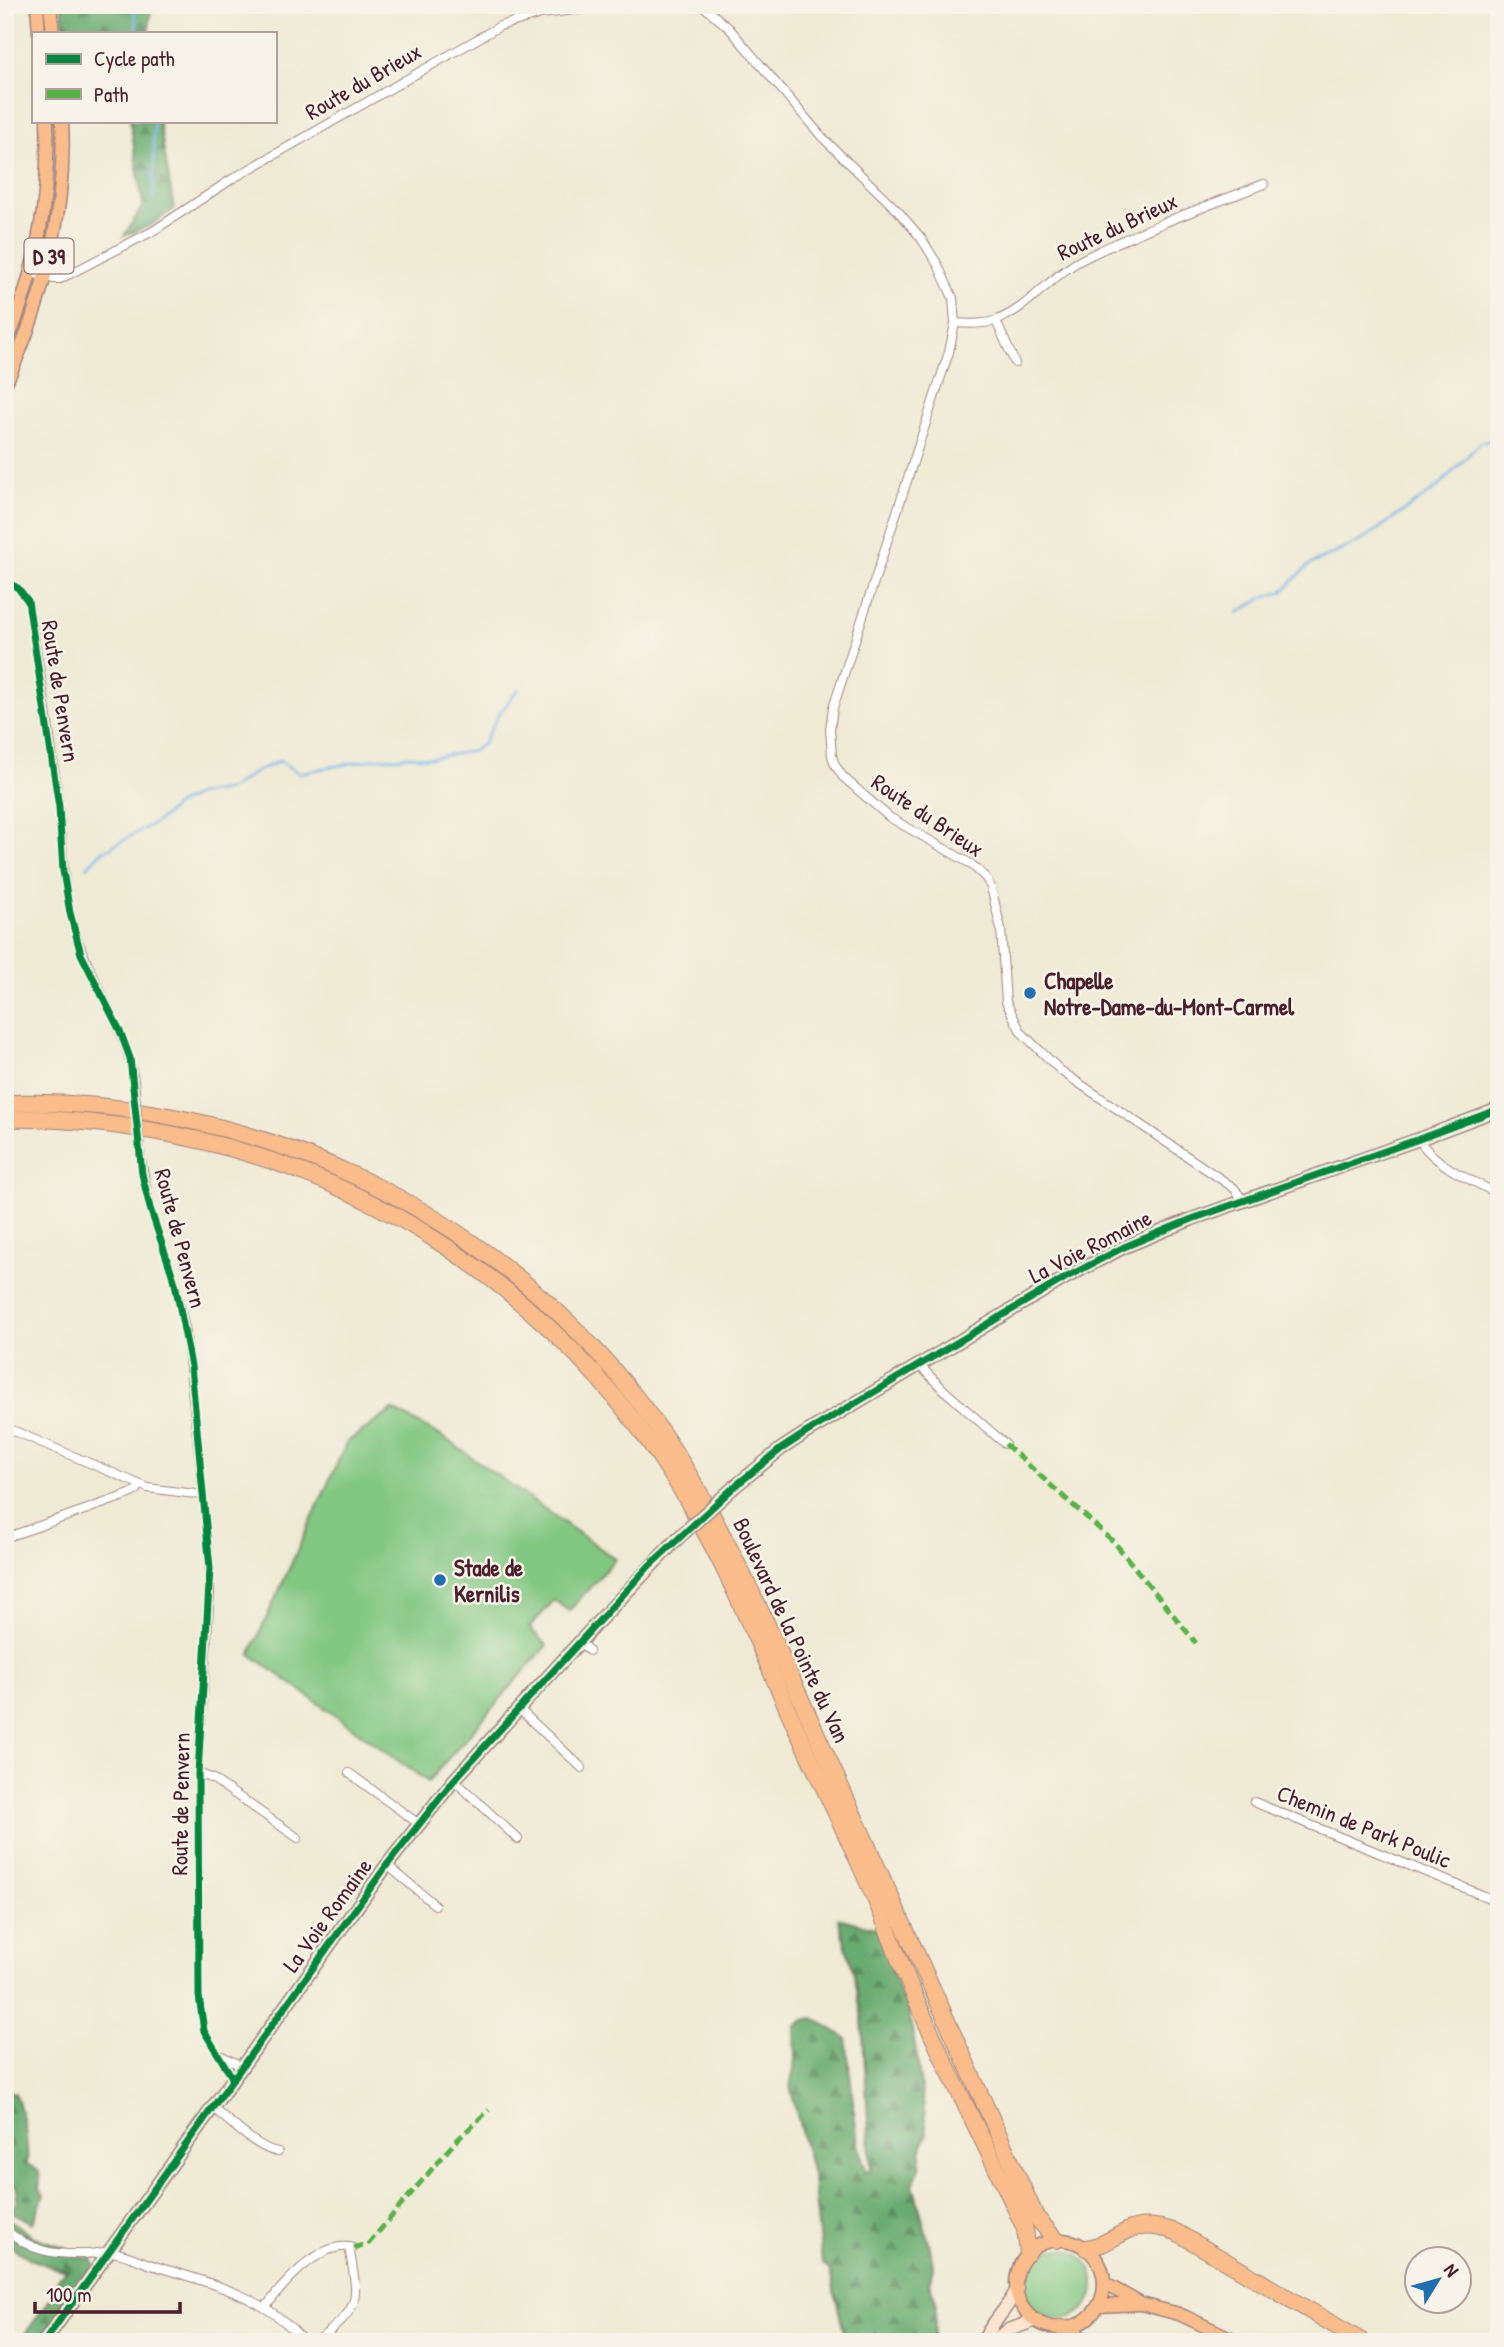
<svg xmlns="http://www.w3.org/2000/svg" width="1504" height="2347" viewBox="0 0 1504 2347" font-family="'Patrick Hand',sans-serif">
	<style>
		.grass { fill: #82c782; stroke: #667356; stroke-width: 2 }
		.forest { fill: url(#forest-firs); stroke: #5a664e; stroke-width: 2 }
		.lines { fill: none; stroke-linecap: round; stroke-linejoin: round }
		.stream { stroke: #77b4e9; stroke-width: 2.5 }
		.street-casing { stroke: #9c847f; stroke-width: 10 }
		.secondary-casing { stroke: #9c847f; stroke-width: 15 }
		.primary-casing { stroke: #9c847f; stroke-width: 15 }
		.highway-casing { stroke: #9c847f; stroke-width: 18 }
		.street { stroke: #fff; stroke-width: 8 }
		.secondary { stroke: #fde4d0; stroke-width: 12 }
		.primary { stroke: #f9bc8a; stroke-width: 12 }
		.highway { stroke: #f9bc8a; stroke-width: 16 }
		.street-bridge-casing { stroke: #9c847f; stroke-width: 10; stroke-linecap: butt }
		.secondary-bridge-casing { stroke: #9c847f; stroke-width: 15; stroke-linecap: butt }
		.street-bridge { stroke: #fff; stroke-width: 8 }
		.secondary-bridge { stroke: #fde4d0; stroke-width: 12 }
		.quiet { stroke: #57b146; stroke-width: 5; stroke-dasharray: 10 5; stroke-linecap: butt }
		.cycleway-casing { stroke: #f7f3e8; stroke-width: 11 }
		.cycleway { stroke: #00873e; stroke-width: 7 }
		.poi-dot { fill: #1f6fb2; stroke: #f7f3e8; stroke-width: 2.5 }
		.labels { text-anchor: middle; dominant-baseline: central; stroke-width: 5; stroke-linejoin: round; paint-order: stroke }
		.shield { fill: #f7f3e8; stroke: #7e5f64; stroke-width: 2 }
		.shield-label { font-size: 21px; font-weight: bold; fill: #4a1f2b }
		.street-label { font-size: 23px; fill: #4a1f2b; stroke: #f7f3e8 }
		.poi-label { font-size: 23px; font-weight: bold; fill: #4a1f2b; stroke: #f7f3e8; text-anchor: start }
	</style>
	<defs>
		<pattern id="forest-firs" width="22" height="20" patternUnits="userSpaceOnUse" patternTransform="scale(1.75)"><rect width="22" height="20" fill="#69ac70"/><path d="M5 1l3.5 6h-7zM16 11l3.5 6h-7z" fill="#588b5c"/></pattern>
	</defs>
	<rect width="100%" height="100%" fill="#f7f3e8"/>
	<filter id="ink" filterUnits="userSpaceOnUse"><feTurbulence type="fractalNoise" baseFrequency=".0143" numOctaves="2"/><feDisplacementMap in="SourceGraphic" scale="14" xChannelSelector="R" yChannelSelector="G"/><feConvolveMatrix kernelMatrix="1 2 1 2 8 2 1 2 1" color-interpolation-filters="sRGB"/></filter>
	<filter id="wash" filterUnits="userSpaceOnUse"><feTurbulence type="fractalNoise" baseFrequency=".00686" numOctaves="4" result="noise"/><feDisplacementMap in="SourceGraphic" scale="28" xChannelSelector="R" yChannelSelector="G"/><feGaussianBlur stdDeviation="1.57" result="paint"/><feColorMatrix in="noise" values="0 0 0 0 0 0 0 0 0 0 0 0 0 0 0 0 0 1.4 0 .05"/><feComposite in="paint" operator="in"/></filter>
	<g filter="url(#wash)">
		<rect width="100%" height="100%" fill="#efead3"/>
		<!-- grass -->
		<g class="grass">
			<path d="M393,1410L443,1437L615,1559L569,1611L554,1600L529,1628L547,1645L428,1782L250,1654L347,1442Z"/>
			<circle cx="1059" cy="2284" r="35"/>
		</g>
		<!-- forest -->
		<g class="forest">
			<path d="M61,5H151L149,33H65Z"/>
			<path d="M130,121H159L174,209L151,225L124,236L143,205Z"/>
			<path d="M838,1918L878,1929L900,1995L908,2007L917,2056L927,2134L922,2145L920,2168L913,2184L930,2247L933,2267L929,2284L936,2301L934,2342H846L830,2271L822,2263L813,2179L790,2086L796,2060L795,2027L804,2020L814,2018L846,2038L858,2145L866,2171L871,2169L862,2018L854,1974Z"/>
			<path d="M5,2089L8,2092L15,2093C23,2112 29,2143 27,2164L39,2171L40,2189L44,2195L33,2223L14,2213L12,2208L16,2206L17,2187L5,2179L7,2171L5,2168Z"/>
			<path d="M5,2216L32,2236L66,2248L77,2257L92,2258L94,2265L39,2342H19L54,2294L58,2278L67,2271C40,2264 27,2259 5,2242Z"/>
		</g>
		<g class="lines">
			<!-- stream -->
			<g class="stream">
				<path d="M134,5L137,33"/>
				<path d="M153,198L154,121"/>
				<path d="M1238,613L1262,598L1282,592L1309,565L1361,541L1437,488L1481,442L1489,441L1499,434"/>
				<path d="M87,867L100,853L158,821L178,804L197,795L230,789L257,771L280,761L299,773L379,758H395L408,756L430,758L473,751L483,744L500,712L519,689"/>
				<path d="M5,948L6,947"/>
			</g>
		</g>
	</g>
	<g filter="url(#ink)">
		<g class="lines">
			<defs>
				<g id="street">
					<path d="M702,5L729,28L822,137L898,211L921,238L938,265L953,298L955,323L949,352L833,708L830,729L832,756L835,765L843,777L889,817L971,864L985,877L991,887L1001,929L1006,1002L1021,1032L1061,1071L1234,1188L1244,1202"/>
					<path d="M31,273L53,279H60L153,231L232,179L500,26L541,14L617,5"/>
					<path d="M996,321L1015,363"/>
					<path d="M955,323C968,324 985,325 997,320C1029,308 1052,274 1085,258C1143,229 1204,207 1264,184"/>
					<path d="M5,581L18,588L28,601C40,669 51,738 59,806C63,841 62,877 70,912C82,972 124,1019 134,1080"/>
					<path d="M1419,1139C1432,1164 1474,1182 1499,1194"/>
					<path d="M141,1159L150,1208L175,1283L186,1332L209,1553L210,1593L198,1773L199,1996L204,2031L233,2079"/>
					<path d="M919,1365L945,1391L1005,1444"/>
					<path d="M5,1427L148,1488L203,1495"/>
					<path d="M5,1538L130,1494L137,1490L139,1485"/>
					<path d="M580,1642L589,1651"/>
					<path d="M518,1708L582,1768"/>
					<path d="M198,1773L213,1779L298,1838"/>
					<path d="M349,1773L419,1824"/>
					<path d="M454,1780L518,1839"/>
					<path d="M1254,1802L1499,1902"/>
					<path d="M387,1865L435,1905"/>
					<path d="M218,2054L241,2066"/>
					<path d="M213,2108C230,2121 257,2149 278,2152"/>
					<path d="M5,2230C32,2251 52,2255 85,2254C94,2254 104,2251 112,2252C128,2254 143,2263 158,2267C210,2283 269,2297 304,2342"/>
					<path d="M265,2308C282,2285 321,2239 353,2248"/>
					<path d="M316,2342C362,2306 359,2303 349,2247"/>
				</g>
				<g id="secondary">
					<path d="M734,1487L781,1449L807,1432L1065,1278L1124,1247L1192,1219L1419,1139L1499,1109"/>
					<path d="M44,2342L387,1865L454,1780L596,1624L677,1539"/>
					<path d="M983,2342C991,2322 1008,2309 1017,2289"/>
					<path d="M991,2342L1009,2330L1036,2320"/>
				</g>
				<g id="primary">
					<path d="M37,5L39,33"/>
					<path d="M50,5L53,33"/>
					<path d="M5,348C36,271 50,204 47,121"/>
					<path d="M5,385C43,304 67,211 62,121"/>
					<circle cx="1060" cy="2284" r="44"/>
					<path d="M1104,2283L1141,2304L1179,2314L1239,2342"/>
					<path d="M1098,2306L1139,2304"/>
				</g>
				<g id="highway">
					<path d="M5,1103C247,1096 488,1207 637,1399C690,1466 727,1542 764,1618L1036,2217L1056,2240"/>
					<path d="M5,1119C49,1118 92,1122 135,1128C360,1161 556,1291 677,1483C721,1554 754,1633 788,1710C818,1777 851,1842 880,1910C889,1932 897,1956 907,1978C942,2063 987,2145 1025,2229L1028,2253"/>
					<path d="M1086,2248C1103,2246 1112,2238 1127,2231C1142,2223 1161,2227 1176,2232L1363,2342"/>
					<path d="M1062,2328L1087,2342"/>
				</g>
			</defs>
			<!-- street casing -->
			<use href="#street" class="street-casing"/>
			<!-- secondary casing -->
			<use href="#secondary" class="secondary-casing"/>
			<!-- primary casing -->
			<use href="#primary" class="primary-casing"/>
			<!-- highway casing -->
			<use href="#highway" class="highway-casing"/>
			<!-- street -->
			<use href="#street" class="street"/>
			<!-- secondary -->
			<use href="#secondary" class="secondary"/>
			<!-- primary -->
			<use href="#primary" class="primary"/>
			<!-- highway -->
			<use href="#highway" class="highway"/>
			<defs>
				<path id="street-bridge" d="M134,1080L141,1159"/>
				<path id="secondary-bridge" d="M677,1539L734,1487"/>
			</defs>
			<!-- street-bridge casing -->
			<use href="#street-bridge" class="street-bridge-casing"/>
			<!-- secondary-bridge casing -->
			<use href="#secondary-bridge" class="secondary-bridge-casing"/>
			<!-- street-bridge -->
			<use href="#street-bridge" class="street-bridge"/>
			<!-- secondary-bridge -->
			<use href="#secondary-bridge" class="secondary-bridge"/>
			<!-- quiet -->
			<g class="quiet">
				<path d="M1005,1444L1114,1542L1196,1643"/>
				<path d="M353,2248L369,2243L455,2142L489,2110"/>
			</g>
			<defs>
				<g id="cycleway">
					<path d="M5,581L18,588L28,601L59,807L63,871L70,913L81,954L120,1031L130,1058L142,1174L150,1208L175,1283L191,1366L210,1568L198,1773L199,1996L204,2031L233,2079"/>
					<path d="M44,2342L387,1865L454,1780L649,1566L734,1487L781,1449L807,1432L1065,1278L1124,1247L1192,1219L1419,1139L1499,1109"/>
				</g>
			</defs>
			<!-- cycleway casing -->
			<use href="#cycleway" class="cycleway-casing"/>
			<!-- cycleway -->
			<use href="#cycleway" class="cycleway"/>
		</g>
	</g>
	<!-- markers -->
	<g class="poi-dot">
		<circle cx="1030" cy="993" r="7"/>
		<circle cx="440" cy="1580" r="7"/>
	</g>
	<g class="labels">
		<!-- shield labels -->
		<rect class="shield" x="24.5" y="238.5" width="49" height="35" rx="5"/>
		<g class="shield-label">
			<text x="49" y="256">D 39</text>
		</g>
		<!-- street labels -->
		<g class="street-label">
			<text transform="translate(363 81) rotate(-30)">Route du Brieux</text>
			<text transform="translate(1117 226) rotate(-25)">Route du Brieux</text>
			<text transform="translate(61 691) rotate(81)">Route de Penvern</text>
			<text transform="translate(928 815) rotate(34)">Route du Brieux</text>
			<text transform="translate(181 1238) rotate(75)">Route de Penvern</text>
			<text transform="translate(1090 1246) rotate(-27)">La Voie Romaine</text>
			<text transform="translate(792 1630) rotate(65)">Boulevard de la Pointe du Van</text>
			<text transform="translate(180 1804) rotate(-89)">Route de Penvern</text>
			<text transform="translate(1364 1826) rotate(22)">Chemin de Park Poulic</text>
			<text transform="translate(327 1915) rotate(-54)">La Voie Romaine</text>
		</g>
		<!-- poi labels -->
		<g class="poi-label">
			<text x="1044" y="980">Chapelle<tspan x="1044" dy="26">Notre-Dame-du-Mont-Carmel</tspan></text>
			<text x="454" y="1567">Stade de<tspan x="454" dy="26">Kernilis</tspan></text>
		</g>
	</g>
	<!-- margin -->
	<rect width="1504" height="2347" fill="none" stroke="#f7f3e8" stroke-width="28"/>
	<!-- legend -->
	<rect x="32" y="32" width="245" height="91" fill="#f7f3e8" stroke="#b29e9c" stroke-width="2"/>
	<rect x="46" y="54" width="35" height="10" fill="#00873e" stroke="#b29e9c" stroke-width="2"/>
	<text x="94" y="66" font-size="21" fill="#4a1f2b">Cycle path</text>
	<rect x="46" y="89" width="35" height="10" fill="#57b146" stroke="#b29e9c" stroke-width="2"/>
	<text x="94" y="102" font-size="21" fill="#4a1f2b">Path</text>
	<!-- north arrow -->
	<g transform="translate(1438 2280) rotate(53)"><circle r="33" fill="#f7f3e8" stroke="#b29e9c" stroke-width="2"/>
	<path d="M0-5L12 26L0 18L-12 26Z" fill="#1f6fb2"/>
	<text y="-10" font-size="19" font-weight="bold" text-anchor="middle" fill="#4a1f2b">N</text>
	</g>
	<!-- scale -->
	<path d="M35 2302v10h145v-10" fill="none" stroke="#4a1f2b" stroke-width="3.5"/>
	<text x="46" y="2302" font-size="21" fill="#4a1f2b" stroke="#f7f3e8" stroke-width="5" paint-order="stroke">100 m</text>
</svg>
